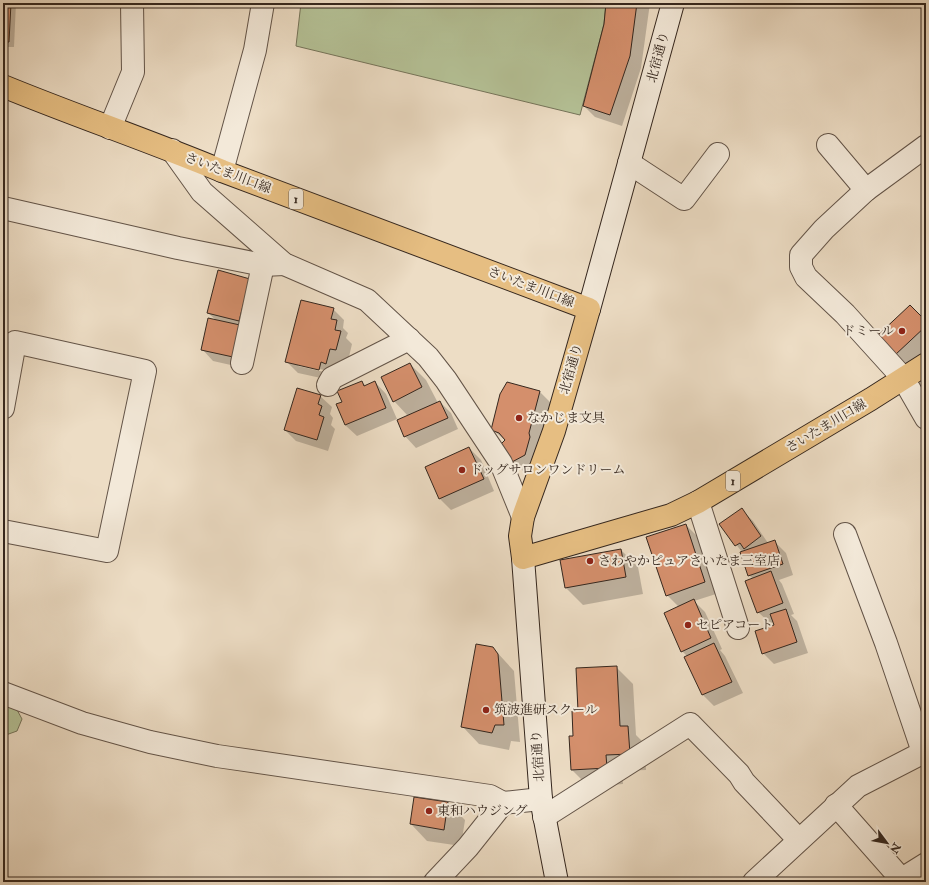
<svg xmlns="http://www.w3.org/2000/svg" width="929" height="885" viewBox="0 0 929 885" font-family="'IM FELL Double Pica','Noto Serif JP',serif">
	<style>
		.green { fill: #b5c297; stroke: #75745a }
		.shadow { fill: #0003; fill-rule: evenodd }
		.building { fill: #d48f6c; stroke: #35271e }
		.lines { fill: none; stroke-linecap: round; stroke-linejoin: round }
		.street-casing { stroke: #635448; stroke-width: 24 }
		.secondary-casing { stroke: #35271e; stroke-width: 24 }
		.primary-casing { stroke: #35271e; stroke-width: 24 }
		.street { stroke: #f3e9d9; stroke-width: 22 }
		.secondary { stroke: #f3e9d9; stroke-width: 22 }
		.primary { stroke: #e6be82; stroke-width: 22 }
		.poi-dot { fill: #8f2418; stroke: #f3e9d9; stroke-width: 1.5 }
		.labels { text-anchor: middle; dominant-baseline: central; stroke-width: 4; stroke-linejoin: round; paint-order: stroke }
		.shield { fill: #f3e9d9; stroke: #6e6156; stroke-width: 1 }
		.shield-label { font-size: 12px; font-weight: bold; fill: #35271e }
		.street-label { font-size: 13px; fill: #35271e; stroke: #f3e9d9 }
		.poi-label { font-size: 13px; fill: #35271e; stroke: #f3e9d9; text-anchor: start }
	</style>
	<rect width="100%" height="100%" fill="#edddc5"/>
	<filter id="stains"><feTurbulence type="fractalNoise" baseFrequency=".005" numOctaves="4"/><feColorMatrix values="0 0 0 0 .2 0 0 0 0 .09 0 0 0 0 .02 0 0 0 .5 -.17"/></filter>
	<radialGradient id="worn" r=".72"><stop offset=".6" stop-color="#630" stop-opacity="0"/><stop offset="1" stop-color="#630" stop-opacity=".3"/></radialGradient>
	<!-- green -->
	<g class="green">
		<path d="M301,3H606L604,24L580,115L296,46Z"/>
		<path d="M3,703L16,708L22,719L17,731L3,736Z"/>
	</g>
	<!-- shadow -->
	<g class="shadow">
		<path d="M3,3H16L14,47H3Z"/>
		<path d="M607,3H650L641,68L622,126L595,117L584,106L605,24Z"/>
		<path d="M249,279L244,368L213,361L202,349L217,321L208,313Z"/>
		<path d="M333,309L344,320L343,328L348,333L346,338L352,344L348,361L341,360L337,374L330,380L298,373L286,361ZM298,364L324,370V372L298,366Z"/>
		<path d="M926,322V348L907,366L879,336Z"/>
		<path d="M410,364L426,380L438,403L440,402L451,413L458,429L416,448L405,436L408,416L394,401Z"/>
		<path d="M362,382L366,386L375,382L386,394L397,419L357,436L345,425L337,405L343,402Z"/>
		<path d="M540,392L551,403L536,466L524,472L513,461L506,441L492,429Z"/>
		<path d="M320,396L332,407L330,414L333,418L331,425L335,429L328,451L296,441L285,430Z"/>
		<path d="M469,448L481,460L494,491L451,510L440,499L426,468Z"/>
		<path d="M741,509L753,521L768,543L774,541L786,553L793,575L779,580L782,584L794,614L791,615L797,621L808,653L774,664L763,653L775,625L774,622L770,623L758,612L753,579L749,575L742,552L720,524Z"/>
		<path d="M686,525L697,536L716,594L694,601L705,612L722,649L720,650L725,656L743,693L714,706L703,695L686,657H688L682,651L679,607L667,595Z"/>
		<path d="M621,550L638,567L643,594L583,605L566,588L561,561Z"/>
		<path d="M493,648L514,671L520,742L511,741L509,750L479,744L463,727Z"/>
		<path d="M616,667L633,684L636,735L645,744L646,770L622,771L623,784L589,787L572,770L574,737L579,712Z"/>
		<path d="M414,798L448,803L465,820L461,846L427,841L411,824Z"/>
	</g>
	<!-- building -->
	<g class="building">
		<path d="M3,3H11L9,42H3Z"/>
		<path d="M606,3H637L630,56L610,115L583,106L604,24Z"/>
		<path d="M218,270L250,279L239,321L207,313Z"/>
		<path d="M301,300L334,308L331,319L337,320L335,330L341,331L336,350L330,349L326,364L321,362L319,370L285,362Z"/>
		<path d="M910,305L926,321V326L895,355L877,336Z"/>
		<path d="M208,318L240,325L233,357L201,350Z"/>
		<path d="M410,363L422,387L393,402L381,377Z"/>
		<path d="M362,381L364,386L375,381L386,408L345,425L336,404L342,402L337,391Z"/>
		<path d="M507,382L540,391L529,433L530,437L525,455L512,462L501,444L505,440L499,433L491,430L500,394Z"/>
		<path d="M297,388L321,395L318,404L322,406L319,415L324,417L317,440L284,430Z"/>
		<path d="M440,401L448,418L404,437L397,420Z"/>
		<path d="M469,447L484,479L439,499L425,467Z"/>
		<path d="M742,508L761,536L744,549L740,543L735,546L719,524Z"/>
		<path d="M686,524L705,582L666,596L646,537Z"/>
		<path d="M775,540L783,564L748,576L740,552Z"/>
		<path d="M621,549L626,577L565,588L560,560Z"/>
		<path d="M771,571L783,603L757,613L745,581Z"/>
		<path d="M694,599L711,638L681,652L664,613Z"/>
		<path d="M786,609L797,642L762,654L755,631L774,625L770,614Z"/>
		<path d="M714,643L732,682L702,695L684,657Z"/>
		<path d="M476,644L493,647L498,654L504,725H495L492,733L461,727Z"/>
		<path d="M617,666L620,726H628L630,754L606,755L607,768L571,770L569,736H573L572,711H578L576,668Z"/>
		<path d="M414,797L448,802L444,830L410,824Z"/>
	</g>
	<g class="lines">
		<defs>
			<g id="street">
				<path d="M110,128L133,72L132,3"/>
				<path d="M828,145L866,190"/>
				<path d="M926,146L866,190L824,229L801,255V267L806,277L845,314L903,378L926,418"/>
				<path d="M172,150L202,192L284,264L367,300L428,357L446,380L501,463L523,517"/>
				<path d="M629,163L684,199L718,154"/>
				<path d="M222,171L255,50L263,3"/>
				<path d="M3,208L178,248L263,265L284,264"/>
				<path d="M242,363L263,265"/>
				<path d="M328,385L332,378L409,339"/>
				<path d="M3,408L15,342L145,371L107,551L3,531"/>
				<path d="M698,502L738,628"/>
				<path d="M845,534L886,643L923,752"/>
				<path d="M3,693L82,723L150,742L217,756L490,796L503,803"/>
				<path d="M836,805L904,882"/>
				<path d="M544,817L690,724L739,774L744,782L798,839"/>
				<path d="M902,879L926,864"/>
				<path d="M435,882L468,847L503,803L541,799"/>
				<path d="M754,882L858,786L926,751"/>
			</g>
			<g id="secondary">
				<path d="M589,309L673,3"/>
				<path d="M523,558L541,799L557,882"/>
			</g>
			<path id="primary" d="M3,86C76,116 150,141 222,171L589,309L554,431L523,517L520,536L523,558L671,515L698,502L871,399L926,364"/>
		</defs>
		<!-- street casing -->
		<use href="#street" class="street-casing"/>
		<!-- secondary casing -->
		<use href="#secondary" class="secondary-casing"/>
		<!-- primary casing -->
		<use href="#primary" class="primary-casing"/>
		<!-- street -->
		<use href="#street" class="street"/>
		<!-- secondary -->
		<use href="#secondary" class="secondary"/>
		<!-- primary -->
		<use href="#primary" class="primary"/>
	</g>
	<!-- markers -->
	<g class="poi-dot">
		<circle cx="902" cy="331" r="4"/>
		<circle cx="519" cy="418" r="4"/>
		<circle cx="462" cy="470" r="4"/>
		<circle cx="590" cy="561" r="4"/>
		<circle cx="688" cy="625" r="4"/>
		<circle cx="486" cy="710" r="4"/>
		<circle cx="429" cy="811" r="4"/>
	</g>
	<g class="labels">
		<!-- shield labels -->
		<g class="shield">
			<rect x="289" y="189" width="14" height="20" rx="3"/>
			<rect x="726" y="471" width="14" height="20" rx="3"/>
		</g>
		<g class="shield-label">
			<text x="296" y="199">1</text>
			<text x="733" y="481">1</text>
		</g>
		<!-- street labels -->
		<g class="street-label">
			<text transform="translate(658 57) rotate(-75)">北宿通り</text>
			<text transform="translate(228 173) rotate(21)">さいたま川口線</text>
			<text transform="translate(531 287) rotate(21)">さいたま川口線</text>
			<text transform="translate(571 369) rotate(-74)">北宿通り</text>
			<text transform="translate(826 426) rotate(-31)">さいたま川口線</text>
			<text transform="translate(538 756) rotate(-94)">北宿通り</text>
		</g>
		<!-- poi labels -->
		<g class="poi-label">
			<text x="894" y="331" text-anchor="end">ドミール</text>
			<text x="527" y="418">なかじま文具</text>
			<text x="470" y="470">ドッグサロンワンドリーム</text>
			<text x="598" y="561">さわやかピュアさいたま三室店</text>
			<text x="696" y="625">セピアコート</text>
			<text x="494" y="710">筑波進研スクール</text>
			<text x="437" y="811">東和ハウジング</text>
		</g>
	</g>
	<!-- margin -->
	<rect width="929" height="885" fill="none" stroke="#edddc5" stroke-width="16"/>
	<rect x="4" y="4" width="921" height="877" fill="none" stroke="#35271e" stroke-width="2"/>
	<rect x="8" y="8" width="913" height="869" fill="none" stroke="#35271e"/>
	<!-- north arrow -->
	<g transform="translate(887 843) rotate(122)" stroke="#f3e9d9" stroke-width="3" paint-order="stroke">
	<path d="M0-3L7 15L0 10L-7 15Z" fill="#35271e"/>
	<text y="-6" font-size="11" font-weight="bold" text-anchor="middle" fill="#35271e">N</text>
	</g>
	<rect width="100%" height="100%" filter="url(#stains)"/>
	<rect width="100%" height="100%" fill="url(#worn)"/>
</svg>
